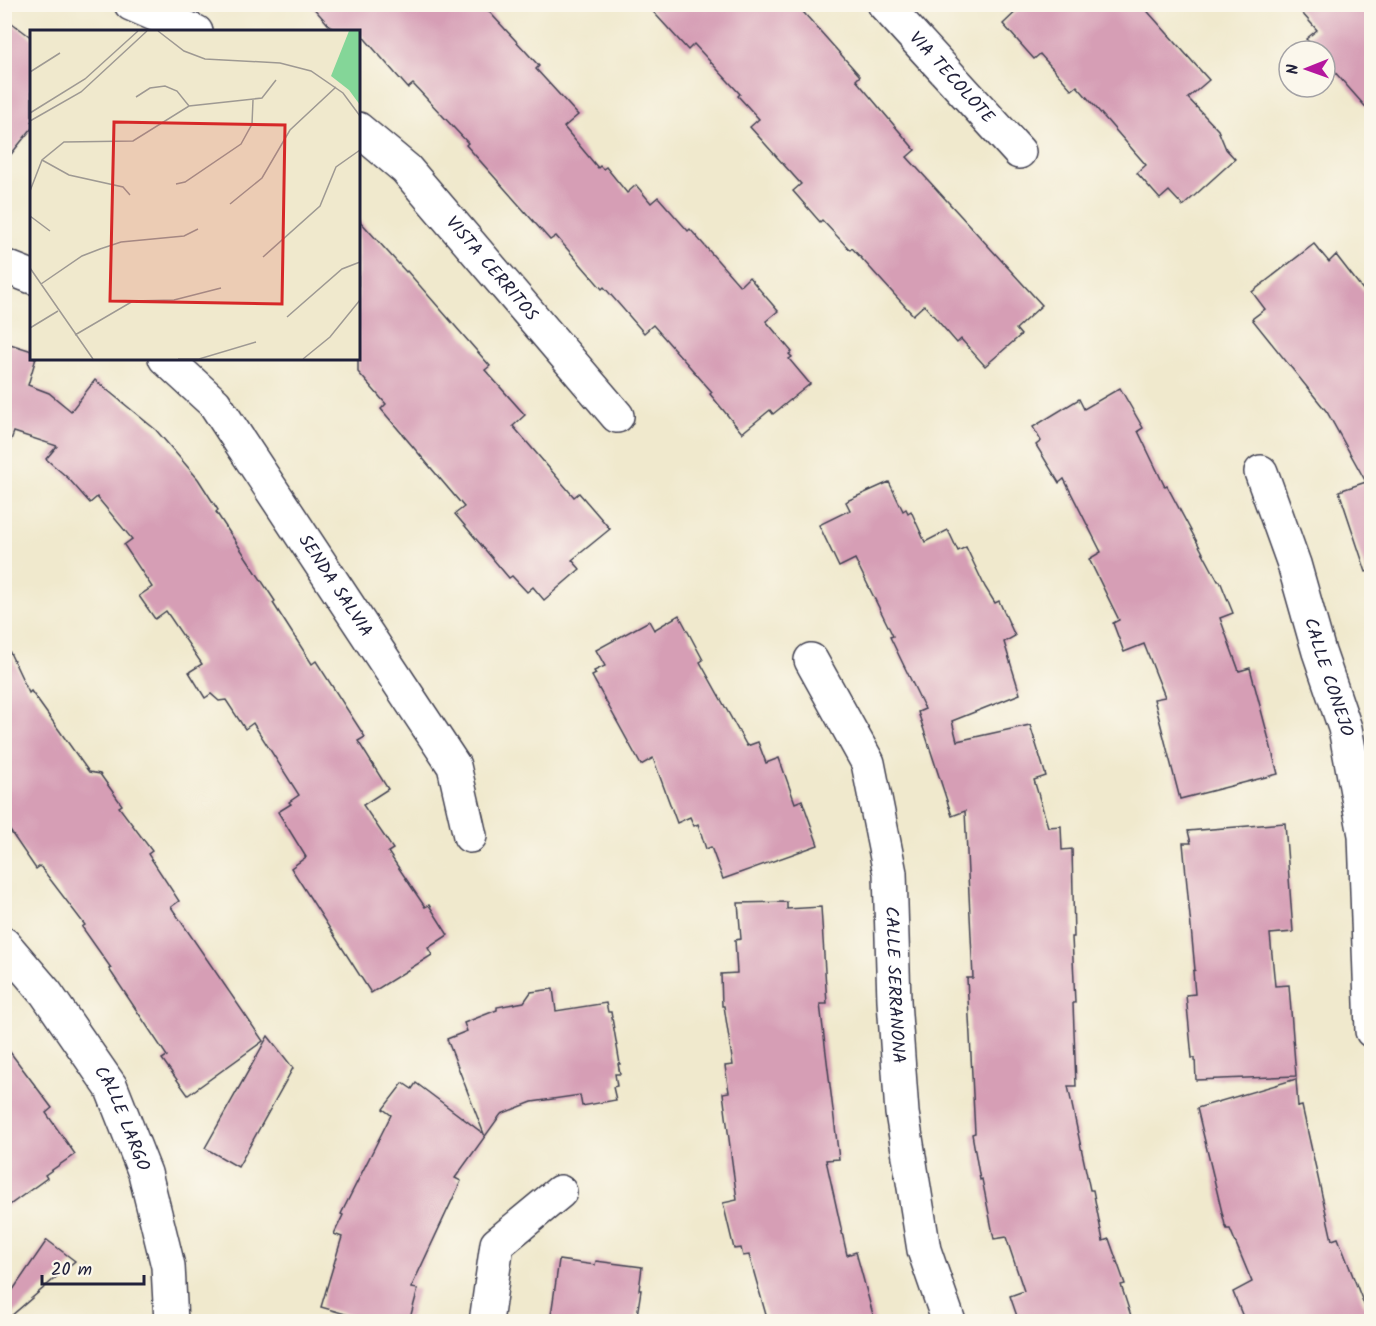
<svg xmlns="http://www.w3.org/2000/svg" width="1376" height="1326" viewBox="0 0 1376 1326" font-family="Kalam,sans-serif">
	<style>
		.building { fill: #d69eb5 }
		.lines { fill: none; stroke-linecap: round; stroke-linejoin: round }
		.minor-casing { stroke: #414051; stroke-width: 36 }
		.minor { stroke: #fff; stroke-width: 33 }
		.labels { text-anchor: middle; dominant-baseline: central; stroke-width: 4.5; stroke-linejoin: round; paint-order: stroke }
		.street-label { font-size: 18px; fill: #22223b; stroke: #fbf7ec }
		.inset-road { fill: none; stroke: #9e9993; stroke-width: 1.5 }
		.view { fill: #d62828; fill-opacity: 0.15; stroke: #d62828; stroke-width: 3 }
		.inset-edge { fill: none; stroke: #22223b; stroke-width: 3 }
	</style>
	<rect width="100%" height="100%" fill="#fbf7ec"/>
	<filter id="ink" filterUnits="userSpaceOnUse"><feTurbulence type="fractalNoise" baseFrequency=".0167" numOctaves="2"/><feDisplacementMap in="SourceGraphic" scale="12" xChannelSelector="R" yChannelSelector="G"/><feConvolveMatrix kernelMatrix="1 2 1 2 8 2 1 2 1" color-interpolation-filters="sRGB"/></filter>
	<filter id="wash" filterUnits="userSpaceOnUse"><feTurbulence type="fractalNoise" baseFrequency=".008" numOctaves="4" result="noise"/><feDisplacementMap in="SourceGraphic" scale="24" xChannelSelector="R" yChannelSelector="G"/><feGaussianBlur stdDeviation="1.35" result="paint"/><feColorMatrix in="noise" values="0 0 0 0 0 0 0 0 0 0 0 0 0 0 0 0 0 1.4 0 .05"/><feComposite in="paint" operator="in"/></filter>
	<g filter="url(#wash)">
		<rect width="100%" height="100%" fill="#f0e9cd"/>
		<g id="blocks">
			<!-- building -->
			<g class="building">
				<path d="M310,4H482L539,66L536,69L578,115L564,127L598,168L600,166L603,169L606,167L627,193L636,185L651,203L658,197L688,231L690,229L740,286L749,277L778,311L766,321L792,352L789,354L792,357L789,359L810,384L773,414L770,410L742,433L710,394L712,392L653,325L644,333L604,287L602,289L556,236L550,240L466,145L468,143L413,84L408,88L359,32H335Z"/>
				<path d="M646,4H796L860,76L856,80L915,150L907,157L1042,305L1016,329L1021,335L985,366L961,339L957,343L924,305L913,315L852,248L850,250L822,220L820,222L793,191L801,184L750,127L759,119L738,96L740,94L694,44L688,50Z"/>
				<path d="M1024,4H1141L1209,80L1188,98L1218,130L1226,149L1235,159L1183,206L1169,191L1160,199L1137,173L1146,165L1077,86L1072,90L1040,54L1034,59L1003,24Z"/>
				<path d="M1294,4H1371V113L1325,61V51H1317L1306,39L1317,30Z"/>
				<path d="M4,17L32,38V128L4,163Z"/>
				<path d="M358,219L406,272L407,271L490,366L485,370L525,415L513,426L574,497L579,493L610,529L572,560L580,569L544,600L533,587L527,592L512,576L509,578L455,514L464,507L381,409L386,404L358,372Z"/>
				<path d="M1314,244L1329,262L1336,255L1371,300V571L1366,572L1339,491L1366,482L1327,412L1252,319L1265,309L1252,292Z"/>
				<path d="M4,342L32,351V358H36L28,385L49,393L71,411L95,380L156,430L198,479L218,510L216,512L275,601L273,603L312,664L316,661L365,737L358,741L388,789L363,805L393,849L388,852L425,907L429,905L448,935L428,948L432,955L371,993L291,868L306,857L278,812L291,804L289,802L299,795L253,723L245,729L226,700L219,701L211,694L205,698L189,672L202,664L166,611L155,619L139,596L152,587L124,545L132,539L97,497L90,503L68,478L46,459L57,446L14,432L11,440L4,439Z"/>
				<path d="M1120,388L1143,428L1138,431L1165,487L1167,486L1218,581H1220L1233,613L1220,618L1239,671L1250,668L1278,774L1180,799L1154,699L1165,697L1144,644L1124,652L1113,623L1119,620L1089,559L1101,552L1064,479L1059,483L1036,445L1041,441L1033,427L1079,399L1084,409Z"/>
				<path d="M889,482L903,511L906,509L908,513L911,511L925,542L948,530L958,551L966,547L985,587L995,603L999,601L1015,636L1004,642L1020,694L952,721L957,741L1030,725L1046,776L1034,780L1048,827L1061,826L1062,850L1072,849L1074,937H1072L1075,1003H1073L1076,1086H1068L1090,1190H1093L1103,1241L1109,1239L1125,1284L1121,1285L1133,1322H1019L1010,1296L1024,1291L1006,1237L994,1239L982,1179L980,1180L972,1134L975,1133L967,978H973L965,811L952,816L918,712L925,709L890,637L893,636L855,559L839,567L819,525L850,510L846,502L849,500Z"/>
				<path d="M679,615L703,660L700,662L747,746L758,742L766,763L779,758L795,803L802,800L818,845L723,879L711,847L706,849L698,824L694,826L690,817L677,823L653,758L641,765L592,676L596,674L594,671L605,666L596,650L649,621L654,630Z"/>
				<path d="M4,640L29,693L31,691L89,772L100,774L122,805L119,807L152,851L148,854L179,901L171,907L263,1041L188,1095L162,1059L167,1056L109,969L111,968L82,927L85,925L40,866L36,869L4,822Z"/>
				<path d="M1285,823L1293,932L1270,934L1275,986L1289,985L1296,1076L1196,1080L1195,1058H1192L1186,995L1195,994L1193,971L1195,970L1183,843H1191L1188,831Z"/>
				<path d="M787,902V909L821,907L827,1004H820L839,1159L826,1160L847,1255L856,1252L875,1322H768L749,1255L743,1256L741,1248L734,1249L723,1203L737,1200L723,1093L729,1092L725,1066L733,1065L724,1006H722L721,974L737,973L735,940L741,939L738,903Z"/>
				<path d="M553,989L556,1011L606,1003L608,1012H611L620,1064H618L620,1074H615L617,1086L613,1087L616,1100L582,1106L580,1095L532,1102L501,1114L455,1178L461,1181L411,1288L418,1289L409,1322H373L321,1307L342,1237L334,1234L343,1215L341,1214L391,1115L383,1109L403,1083L412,1089L416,1083L484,1134L447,1039L467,1031L464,1023L497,1010V1007L524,1002L531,992Z"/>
				<path d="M268,1036L293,1068L238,1167L205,1148Z"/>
				<path d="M4,1044L52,1108L46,1113L75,1154L45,1175L47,1178L4,1209Z"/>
				<path d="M1296,1079L1298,1107L1302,1106L1332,1240L1338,1238L1371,1322H1245L1233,1292L1252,1282L1230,1229H1227L1225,1225L1197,1108Z"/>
				<path d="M47,1240L75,1261L4,1322V1303Z"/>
				<path d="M559,1260L595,1265L596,1261L642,1267L639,1290H641L636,1322H550Z"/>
			</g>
		</g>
	</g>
	<g filter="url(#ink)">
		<use href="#blocks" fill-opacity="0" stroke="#414051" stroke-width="1.5"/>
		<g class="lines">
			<defs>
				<g id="minor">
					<path d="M131,4L196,32"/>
					<path id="s1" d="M884,4L1019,152"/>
					<path id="s2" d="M358,129L406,169L617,416"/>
					<path d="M4,266L32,277"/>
					<path id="s3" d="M165,358L215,404L454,766L470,836"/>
					<path id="s4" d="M1261,472L1294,564L1319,652L1345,728L1365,835L1372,1031"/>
					<path id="s5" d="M811,660L868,763L890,873L894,1001L902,1113L924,1250L949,1322"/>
					<path id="s6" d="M4,944L46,993L111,1087L145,1173L168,1266L171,1322"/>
					<path d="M486,1322L497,1244L560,1192"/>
				</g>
			</defs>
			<!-- minor casing -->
			<use href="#minor" class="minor-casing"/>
			<!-- minor -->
			<use href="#minor" class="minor"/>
		</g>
	</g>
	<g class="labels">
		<!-- street labels -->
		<g class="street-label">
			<text stroke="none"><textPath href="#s1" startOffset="100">VIA TECOLOTE</textPath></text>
			<text stroke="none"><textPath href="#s2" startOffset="194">VISTA CERRITOS</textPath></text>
			<text stroke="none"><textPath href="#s3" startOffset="286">SENDA SALVIA</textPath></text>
			<text stroke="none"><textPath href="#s4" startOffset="216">CALLE CONEJO</textPath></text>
			<text stroke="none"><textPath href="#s5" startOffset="342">CALLE SERRANONA</textPath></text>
			<text stroke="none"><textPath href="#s6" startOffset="212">CALLE LARGO</textPath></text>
		</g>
	</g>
	<!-- overview -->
	<g transform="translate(30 30)">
		<rect width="330" height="330" fill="#f0e9cd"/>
		<path d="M319,1H330V75L319,60L301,46Z" fill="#84d698"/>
		<path class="inset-road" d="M128,1L154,21L175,29L250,33L281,41L313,63L330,86M0,42L30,23M106,67L120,58L135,56L147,61L159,76M0,83L55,49L108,1M0,91L51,62L117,1M12,130L39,145L93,157L100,165M146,154L155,152L211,114L222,94L223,70M0,161L12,130L34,112L103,111L159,76L232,68L246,50M200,174L232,148L260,100L306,57M0,186L20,201M233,227L290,176L306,137L330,120M0,238L63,329M11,254L52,226L70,219L91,212L154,206L168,199M257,287L312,239L330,232M0,298L28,281M45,305L103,271L144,270L191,258M148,329H169L226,312M273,329L300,307L330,270"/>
		<path class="view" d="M84,92L255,95L252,274L80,271Z"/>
		<rect width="330" height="330" class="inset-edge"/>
	</g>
	<!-- margin -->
	<rect width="1376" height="1326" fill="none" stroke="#fbf7ec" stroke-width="24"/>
	<!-- north arrow -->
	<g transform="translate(1307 69) rotate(269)"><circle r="28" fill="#fbf7ec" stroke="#a4a2a5" stroke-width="1.5"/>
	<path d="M0-4.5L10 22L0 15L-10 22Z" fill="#b5179e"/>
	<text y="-9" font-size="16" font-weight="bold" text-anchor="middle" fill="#22223b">N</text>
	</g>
	<!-- scale -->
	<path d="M42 1275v9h102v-9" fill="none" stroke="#22223b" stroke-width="3"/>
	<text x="51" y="1275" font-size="18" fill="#22223b" stroke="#fbf7ec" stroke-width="4.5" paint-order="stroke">20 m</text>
</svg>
